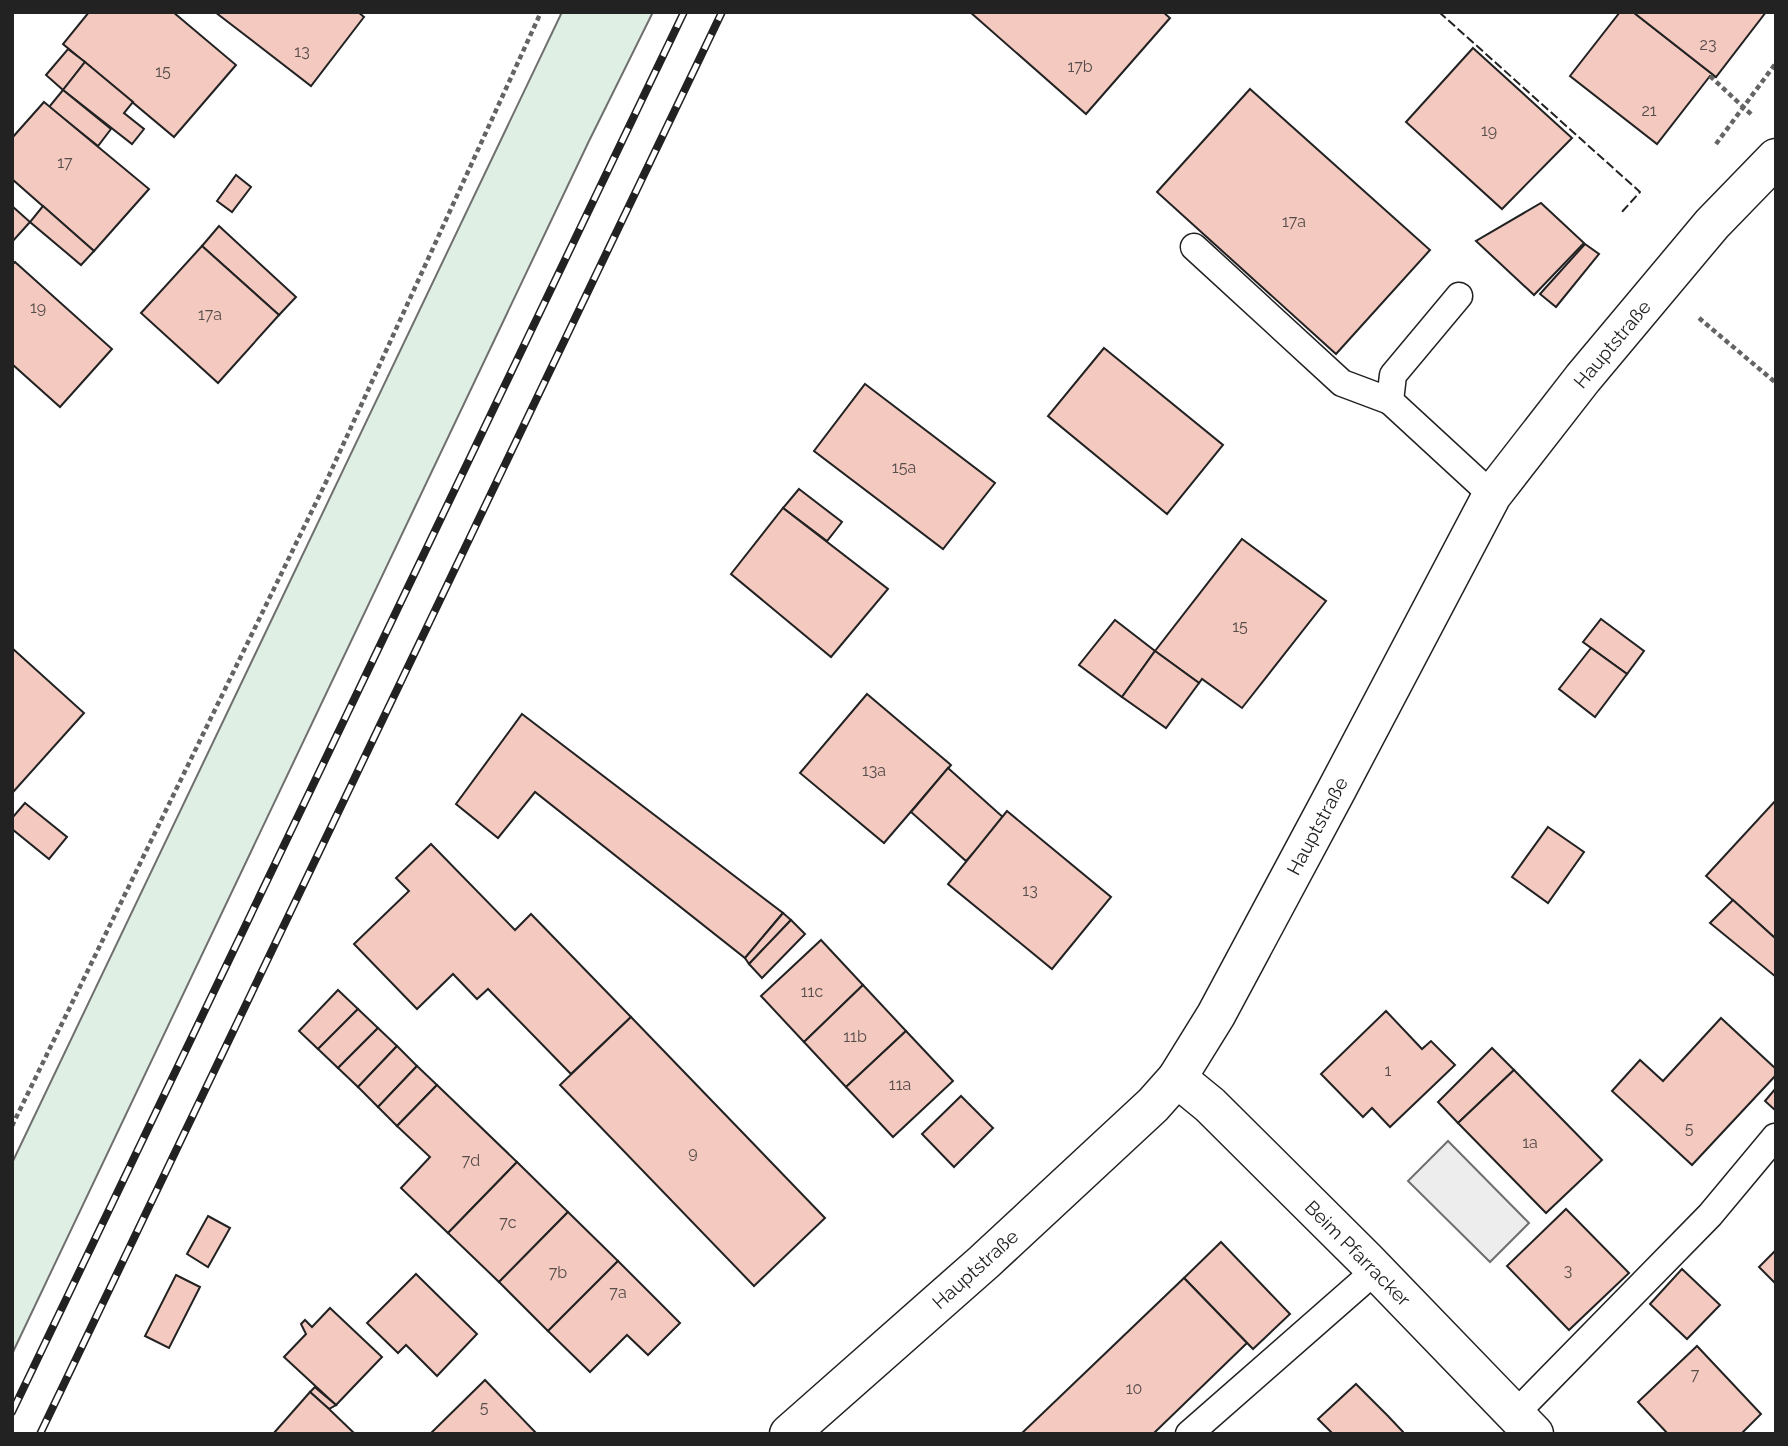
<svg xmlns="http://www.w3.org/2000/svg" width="1788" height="1446" viewBox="0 0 1788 1446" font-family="Raleway,sans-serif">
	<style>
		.green { fill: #e0efe3; stroke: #6f6f6f; stroke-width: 2 }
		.parking { fill: #ededed; stroke: #6f6f6f; stroke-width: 2 }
		.building { fill: #f3c9c0; stroke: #222; stroke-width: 2 }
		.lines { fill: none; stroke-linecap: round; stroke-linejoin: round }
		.service-casing { stroke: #222; stroke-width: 29 }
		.minor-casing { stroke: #222; stroke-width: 41 }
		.path { stroke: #646464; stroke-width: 4.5; stroke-dasharray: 5 3.5; stroke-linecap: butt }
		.service { stroke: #fff; stroke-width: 26 }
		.minor { stroke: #fff; stroke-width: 38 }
		.rail-casing { stroke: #222; stroke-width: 8 }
		.rail { stroke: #fff; stroke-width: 5; stroke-dasharray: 16; stroke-linecap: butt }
		.fence { stroke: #222; stroke-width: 2; stroke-dasharray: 9 3.5; stroke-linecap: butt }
		.labels { text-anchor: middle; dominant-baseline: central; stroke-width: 5; stroke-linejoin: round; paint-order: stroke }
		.number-label { font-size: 16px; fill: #564c4a }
		.street-label { font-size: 19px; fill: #222; stroke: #fff }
	</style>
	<rect width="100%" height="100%" fill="#fff"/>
	<!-- green -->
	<path class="green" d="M562,12H653L589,141L12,1354V1163Z"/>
	<!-- parking -->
	<path class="parking" d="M1448,1141L1529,1223L1490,1262L1408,1181Z"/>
	<!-- building -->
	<g class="building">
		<path d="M89,12H173L236,65L174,137L63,44Z"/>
		<path d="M215,12H358L364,17L311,86Z"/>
		<path d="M970,12H1163L1170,18L1086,114Z"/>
		<path d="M1620,12H1633L1716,77L1710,76L1657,144L1570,76Z"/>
		<path d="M1633,12H1766L1716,77Z"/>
		<path d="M1473,48L1572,138L1502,209L1406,122Z"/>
		<path d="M68,49L85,62L63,90L46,75Z"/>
		<path d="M85,62L133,102L124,113L144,129L132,144L63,90Z"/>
		<path d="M1250,89L1430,250L1336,354L1157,192Z"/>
		<path d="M63,90L111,129L98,146L49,107Z"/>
		<path d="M44,102L149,189L94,251L12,179V138Z"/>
		<path d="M236,175L251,187L232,212L217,201Z"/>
		<path d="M1541,203L1584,243L1534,295L1476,241Z"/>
		<path d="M12,206L30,222L12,242Z"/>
		<path d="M43,206L94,251L81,265L30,222Z"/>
		<path d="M219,226L296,297L279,315L202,246Z"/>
		<path d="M1585,244L1599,254L1556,307L1540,294Z"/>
		<path d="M202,246L279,315L218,383L141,313Z"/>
		<path d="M15,262L112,349L60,407L12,364V265Z"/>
		<path d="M1104,348L1223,445L1167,514L1048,416Z"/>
		<path d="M865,384L995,483L943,549L814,451Z"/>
		<path d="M799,489L842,522L827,541L783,508Z"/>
		<path d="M783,508L888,589L831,657L731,574Z"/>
		<path d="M1242,539L1326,601L1242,708L1202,679L1199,683L1155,651Z"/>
		<path d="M1601,619L1644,651L1627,674L1583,642Z"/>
		<path d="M1115,620L1155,651L1122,697L1079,665Z"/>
		<path d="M12,648L84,713L14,791L12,789Z"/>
		<path d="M1591,648L1627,674L1595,717L1559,689Z"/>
		<path d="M1155,651L1199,683L1166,728L1122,697Z"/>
		<path d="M867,694L951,765L884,843L800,773Z"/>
		<path d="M522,714L783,913L745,958L535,792L498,838L456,804Z"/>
		<path d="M948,768L1005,819L966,861L911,812Z"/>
		<path d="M1776,800V939L1706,876Z"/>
		<path d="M25,803L67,837L49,859L12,829V818Z"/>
		<path d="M1007,811L1111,897L1052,969L948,884Z"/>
		<path d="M1548,827L1584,852L1548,903L1512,877Z"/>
		<path d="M431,844L515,930L531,914L631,1017L571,1074L488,989L477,999L453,974L417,1009L354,944L409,891L396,878Z"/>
		<path d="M1733,900L1776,939V977L1710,923Z"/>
		<path d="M783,913L791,920L749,964L745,958Z"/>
		<path d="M791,920L805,934L762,978L749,964Z"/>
		<path d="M821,940L863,985L804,1042L761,996Z"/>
		<path d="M863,985L906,1031L846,1087L804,1042Z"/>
		<path d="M338,990L358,1009L318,1049L299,1031Z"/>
		<path d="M358,1009L378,1028L338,1068L318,1049Z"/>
		<path d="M1386,1011L1422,1049L1431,1041L1455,1065L1390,1127L1372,1108L1363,1117L1321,1074Z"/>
		<path d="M631,1017L825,1218L754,1286L560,1085Z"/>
		<path d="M1721,1018L1776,1069V1075L1692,1165L1612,1091L1640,1060L1663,1081Z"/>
		<path d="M378,1028L397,1046L358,1087L338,1068Z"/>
		<path d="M906,1031L953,1081L893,1137L846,1087Z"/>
		<path d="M397,1046L417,1066L378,1107L358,1087Z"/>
		<path d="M1492,1048L1514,1070L1458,1123L1438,1102Z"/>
		<path d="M417,1066L437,1085L397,1126L378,1107Z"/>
		<path d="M1514,1070L1602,1160L1546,1213L1458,1123Z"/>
		<path d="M437,1085L517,1162L448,1233L401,1188L430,1157L397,1126Z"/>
		<path d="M1776,1088V1111L1765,1101Z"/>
		<path d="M961,1096L993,1128L954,1167L922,1134Z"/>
		<path d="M517,1162L568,1212L499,1282L448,1233Z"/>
		<path d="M1566,1209L1629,1273L1569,1330L1507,1266Z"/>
		<path d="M568,1212L618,1261L548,1331L499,1282Z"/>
		<path d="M208,1216L230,1228L208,1267L187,1254Z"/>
		<path d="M1221,1242L1290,1314L1253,1349L1184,1278Z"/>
		<path d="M1776,1250V1284L1759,1267Z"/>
		<path d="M618,1261L680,1323L648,1355L627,1335L590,1372L548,1331Z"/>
		<path d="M1682,1269L1720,1305L1687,1339L1650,1304Z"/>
		<path d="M416,1274L477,1334L437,1376L406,1345L398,1353L367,1323Z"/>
		<path d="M176,1275L200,1287L169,1348L145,1336Z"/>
		<path d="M1184,1278L1247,1343L1153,1434H1021Z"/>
		<path d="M330,1308L382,1357L336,1405L284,1357L306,1334L301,1324L305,1320L312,1327Z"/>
		<path d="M1697,1346L1761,1414L1741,1434H1668L1638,1402Z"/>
		<path d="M485,1380L537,1434H430Z"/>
		<path d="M1356,1384L1388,1416L1405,1434H1333L1318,1419Z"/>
		<path d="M315,1387L317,1389L336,1405L329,1409L310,1392Z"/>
		<path d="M310,1392L329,1409L355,1434H273Z"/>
	</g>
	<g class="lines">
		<defs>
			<g id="service">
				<path d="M1194,247L1342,383L1390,401"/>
				<path d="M1459,296L1393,375L1390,401L1492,495"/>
				<path d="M1515,1414L1710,1215L1775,1137"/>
				<path d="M1189,1434L1376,1270"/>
			</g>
			<g id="minor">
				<path d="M1177,1078L1210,1105L1366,1260L1534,1434"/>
				<path d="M789,1434L984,1262L1153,1105L1177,1078L1216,1015L1336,791L1492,495L1583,378L1712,224L1776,158"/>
			</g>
		</defs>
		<!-- service casing -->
		<use href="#service" class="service-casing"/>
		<!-- minor casing -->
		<use href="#minor" class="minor-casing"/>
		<!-- path -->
		<g class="path">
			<path d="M1710,76L1753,116"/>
			<path d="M1716,144L1776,63"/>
			<path d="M1699,318L1776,383"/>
			<path d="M12,1126L326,482L541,12"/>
		</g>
		<!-- service -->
		<use href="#service" class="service"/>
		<!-- minor -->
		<use href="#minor" class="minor"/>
		<defs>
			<g id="rail">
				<path d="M12,1412L684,12"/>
				<path d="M40,1434L722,12"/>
			</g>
		</defs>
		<!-- rail casing -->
		<use href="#rail" class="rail-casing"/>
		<!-- rail -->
		<use href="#rail" class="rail"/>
		<!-- fence -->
		<path class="fence" d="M1439,12L1640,192L1621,213"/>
	</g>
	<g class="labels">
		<!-- number labels -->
		<g class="number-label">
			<text x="1708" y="44">23</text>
			<text x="302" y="51">13</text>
			<text x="1080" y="66">17b</text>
			<text x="163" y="71">15</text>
			<text x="1649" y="110">21</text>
			<text x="1489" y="130">19</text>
			<text x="65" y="162">17</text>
			<text x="1294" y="221">17a</text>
			<text x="38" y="307">19</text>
			<text x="210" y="314">17a</text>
			<text x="904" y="467">15a</text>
			<text x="1240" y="626">15</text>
			<text x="874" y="770">13a</text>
			<text x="1030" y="890">13</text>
			<text x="812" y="991">11c</text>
			<text x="855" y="1036">11b</text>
			<text x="1388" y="1070">1</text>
			<text x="900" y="1084">11a</text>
			<text x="1689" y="1128">5</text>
			<text x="1530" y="1142">1a</text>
			<text x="693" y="1152">9</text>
			<text x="471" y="1160">7d</text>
			<text x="508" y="1222">7c</text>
			<text x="1568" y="1270">3</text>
			<text x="558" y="1272">7b</text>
			<text x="618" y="1292">7a</text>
			<text x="1695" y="1374">7</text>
			<text x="1134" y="1388">10</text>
			<text x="484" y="1407">5</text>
		</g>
		<!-- street labels -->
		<g class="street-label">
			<text transform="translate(1612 344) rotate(-50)">Hauptstraße</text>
			<text transform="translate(1317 826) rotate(-62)">Hauptstraße</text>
			<text transform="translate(1358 1253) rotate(45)">Beim Pfarracker</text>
			<text transform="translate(975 1269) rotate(-42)">Hauptstraße</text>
		</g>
	</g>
	<!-- border -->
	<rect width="1788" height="1446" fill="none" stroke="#222222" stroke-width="28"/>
</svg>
